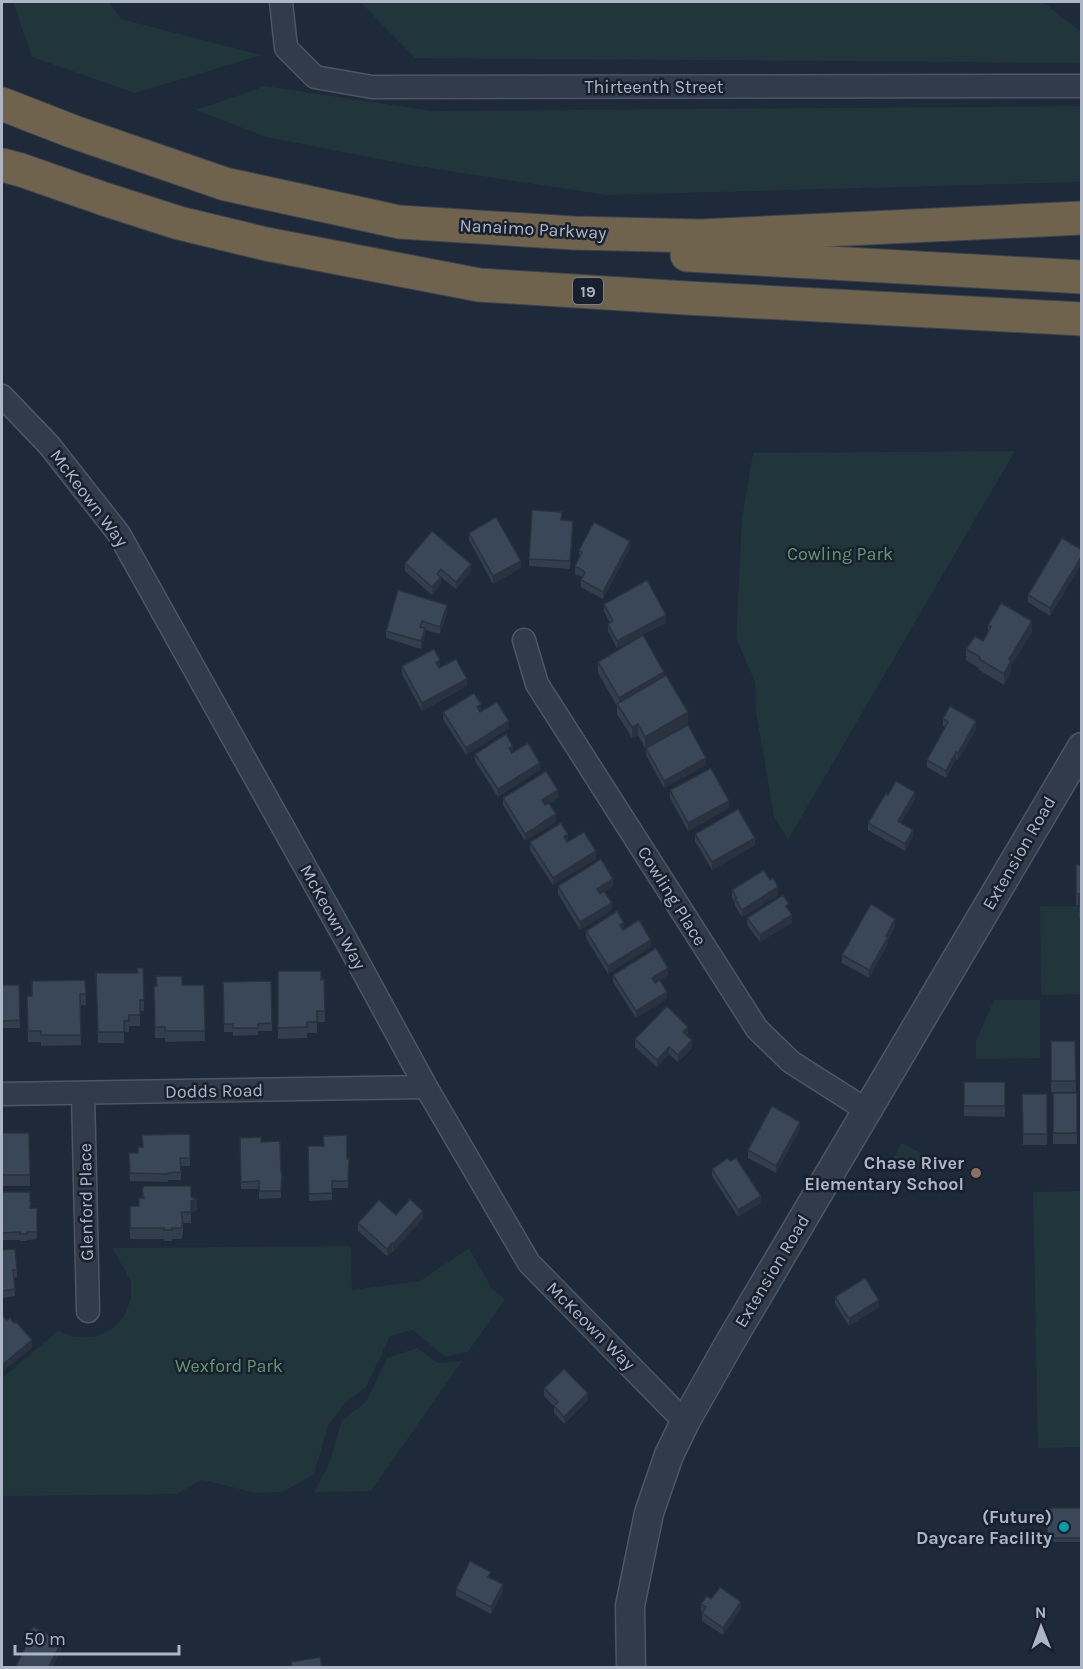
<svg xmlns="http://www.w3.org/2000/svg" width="1083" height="1669" viewBox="0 0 1083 1669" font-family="Karla,sans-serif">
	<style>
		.green { fill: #20363a }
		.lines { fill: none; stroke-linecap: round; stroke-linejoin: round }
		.minor-casing { stroke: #4d5664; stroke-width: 25 }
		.tertiary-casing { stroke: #4d5664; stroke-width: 31 }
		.motorway-casing { stroke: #3a4350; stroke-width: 35 }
		.minor { stroke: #323b49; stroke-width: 22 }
		.tertiary { stroke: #323b49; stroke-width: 28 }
		.motorway { stroke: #70634e; stroke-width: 33 }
		.wall { fill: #323d4d }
		.shaded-wall { fill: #29323e }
		.building { fill: #3a4759; stroke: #29323e; stroke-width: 1.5 }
		.education-dot { fill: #8d6e63; stroke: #18202d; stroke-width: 2 }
		.culture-dot { fill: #0f9aa8; stroke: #18202d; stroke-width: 2 }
		.labels { text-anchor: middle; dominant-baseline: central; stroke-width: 5; stroke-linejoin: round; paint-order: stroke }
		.shield { fill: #18202d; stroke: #808998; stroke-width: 1.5 }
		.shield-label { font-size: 16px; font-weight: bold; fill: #acb6c6 }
		.street-label { font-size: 18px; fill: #acb6c6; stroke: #18202d }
		.park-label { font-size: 18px; fill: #62986f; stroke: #18202d }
		.poi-label { font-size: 18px; font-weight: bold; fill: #acb6c6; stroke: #18202d; text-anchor: end }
	</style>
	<rect width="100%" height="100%" fill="#1e2939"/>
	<!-- green -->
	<g class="green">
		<path d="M13,2H109L121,19L262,55L135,93L32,57Z"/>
		<path d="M360,2H1043L1081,32V63L415,58Z"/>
		<path d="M265,86L432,111L1081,106V182L607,195L410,165L266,137L196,110Z"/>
		<path d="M1015,451L788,840L774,817L756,711L755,682L736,638L742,518L753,453Z"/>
		<path d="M1040,906H1081V994L1041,995Z"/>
		<path d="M994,1000H1040V1058L976,1059V1041Z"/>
		<path d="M902,1143L925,1155L915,1174L892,1161Z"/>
		<path d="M1081,1191V1447L1038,1448L1033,1192Z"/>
		<path d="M351,1246L352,1290L420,1281L469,1248L492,1289L505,1299L468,1352L445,1357L413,1330L390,1336L366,1387L344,1404L328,1426L314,1474L283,1492L256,1493L202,1480L176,1494L2,1496V1378L58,1331L75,1337H94L111,1330L124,1316L131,1299V1281L112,1248Z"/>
		<path d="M417,1348L438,1363L462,1361L371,1491L314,1492L329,1464L342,1420L366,1402L387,1358Z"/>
	</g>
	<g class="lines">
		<defs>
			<g id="minor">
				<path d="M281,2L286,48L315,77L372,87L1082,86"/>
				<path d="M2,396L49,445L119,534L346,940L426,1087L529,1263L685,1422"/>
				<path d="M524,640L537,684L757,1029L791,1062L868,1111"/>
				<path d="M83,1093L88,1311"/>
				<path d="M2,1094L426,1087"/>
			</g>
			<path id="tertiary" d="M631,1668L630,1606L649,1513L669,1455L685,1422L729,1344L1082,747"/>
			<g id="motorway">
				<path d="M2,104L74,132L225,184L399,222L573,233L700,236L1082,218"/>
				<path d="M2,165L21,170L104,199L179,223L266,244L479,285L686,298L1082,319"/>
				<path d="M687,255L1082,277"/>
			</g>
		</defs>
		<!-- minor casing -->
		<use href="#minor" class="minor-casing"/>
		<!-- tertiary casing -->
		<use href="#tertiary" class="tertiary-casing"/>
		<!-- motorway casing -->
		<use href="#motorway" class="motorway-casing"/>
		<!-- minor -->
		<use href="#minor" class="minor"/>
		<!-- tertiary -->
		<use href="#tertiary" class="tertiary"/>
		<!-- motorway -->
		<use href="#motorway" class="motorway"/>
	</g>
	<!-- wall -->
	<g class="wall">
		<path d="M562,520L573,528L570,569L529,566V559Z"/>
		<path d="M469,533L521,568L493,584L469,540Z"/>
		<path d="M630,548L603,599L581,587V580L582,577L575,574V566L579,558V550Z"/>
		<path d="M1082,550V563L1050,616L1028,602V595Z"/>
		<path d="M405,563L471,572L456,589L441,577V584L432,595L405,571Z"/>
		<path d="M604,604L666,623L617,648L608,631V624L610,623L604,611Z"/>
		<path d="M447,612L440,634L425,630V636L421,649L386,638V631Z"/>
		<path d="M988,625L1032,632L1011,666V672L1004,685L979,670V668L966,660V649L983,641L988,633Z"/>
		<path d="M598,662L664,676L688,723L645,748L638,735L632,738L617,714V706L598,673Z"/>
		<path d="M402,666L440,667L467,686L422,711L402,674Z"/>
		<path d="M481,711L509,728L466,755L443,719V712Z"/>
		<path d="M943,718L976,729L958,760L956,759L946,778L927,767V760L945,727L943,726Z"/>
		<path d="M646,748L706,765L664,788L646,755Z"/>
		<path d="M475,754L540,770L498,797L475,761Z"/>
		<path d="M670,790L729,808L688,831L670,798Z"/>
		<path d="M888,795L915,799L901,822L913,837L905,851L868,830V823Z"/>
		<path d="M503,798H558L549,803L556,822L525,841L503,805Z"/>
		<path d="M695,834L755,845L712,870L695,841Z"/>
		<path d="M568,841L596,859L553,885L530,850V842Z"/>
		<path d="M1076,865H1082V918H1079V905H1076Z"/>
		<path d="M558,886H613L604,892L612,910L580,930L558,894Z"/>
		<path d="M732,890L778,895L742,917L735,906V903L732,898Z"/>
		<path d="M747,918L792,923L760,942L747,925Z"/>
		<path d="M895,926L888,939V944L869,978L842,963V955Z"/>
		<path d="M586,931L651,947L608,974L586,938Z"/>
		<path d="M143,968L144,1011H140V1026H129V1032H124V1043H98L96,973H138Z"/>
		<path d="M278,971L324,979L325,1022H317V1033H307V1038L278,1039Z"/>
		<path d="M613,975H668L660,980L667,999L636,1018L613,982Z"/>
		<path d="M85,980L86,1005H80L81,1045L41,1046V1042H28L27,996H32Z"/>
		<path d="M271,981L272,1031H258V1035L233,1036V1032H224L223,982Z"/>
		<path d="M2,985H19L20,1028H2Z"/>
		<path d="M204,985L205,1041L165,1042V1038H155L154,986Z"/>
		<path d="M688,1034L687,1036L692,1048L678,1062L669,1054L657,1067L635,1047V1039Z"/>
		<path d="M1051,1041H1075L1076,1092H1051Z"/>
		<path d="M964,1082H1005V1117L964,1116Z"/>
		<rect x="1053" y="1093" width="24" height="51"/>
		<path d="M1022,1094H1047V1145H1023Z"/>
		<path d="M800,1129L776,1173L748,1158V1150Z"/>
		<path d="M2,1133H29L30,1186H2Z"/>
		<path d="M190,1134V1166H181V1180H168V1182L130,1181L129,1153H138L142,1147Z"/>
		<path d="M240,1138L261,1142L281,1172H282L281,1198L259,1199V1189H241Z"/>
		<path d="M308,1146L349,1159L348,1188H332V1200L309,1201Z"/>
		<path d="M712,1169L761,1203L738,1217L712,1176Z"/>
		<path d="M142,1190L191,1197L197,1210L191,1212V1223H183V1235H182V1239H172V1241H164V1239H130V1206H139L142,1198Z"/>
		<path d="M2,1192L30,1202L31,1208H37V1239L27,1240V1241H20V1240H2Z"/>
		<path d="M396,1215L423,1218L393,1252L392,1251L387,1256L358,1231V1223Z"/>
		<path d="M2,1250L17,1270V1277L14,1278L15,1296L2,1298Z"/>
		<path d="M835,1297L879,1307L849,1326L835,1304Z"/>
		<path d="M544,1388L588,1400L564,1424L554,1413V1406L544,1396Z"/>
		<rect x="1047" y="1508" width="35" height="34"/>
		<path d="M491,1578L503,1591L491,1614L456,1596V1589Z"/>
		<path d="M711,1599L741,1609L723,1635L702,1621V1612L701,1611V1604Z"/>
	</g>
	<!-- shaded-wall -->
	<g class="shaded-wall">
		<path d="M630,541V548L603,599V592Z"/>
		<path d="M1082,556V563L1050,616V608Z"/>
		<path d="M521,561V568L493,584V576Z"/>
		<path d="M471,564V572L456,589V582Z"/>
		<path d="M441,577V584L432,595V587Z"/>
		<path d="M447,605V612L440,634V627Z"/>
		<path d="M666,615V623L617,648V641Z"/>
		<path d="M1032,621V632L1011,666V672L1004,685V674L1009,659Z"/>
		<path d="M425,628V636L421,649V641Z"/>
		<path d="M440,660V668L436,670V663Z"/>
		<path d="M664,672V683L619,707V698Z"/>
		<path d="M467,679V686L422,711V703Z"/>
		<path d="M481,704V711L477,714V707Z"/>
		<path d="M688,712V723L645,748V737Z"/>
		<path d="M509,721V728L466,755V748Z"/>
		<path d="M976,721V729L958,760V753Z"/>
		<path d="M638,724V735L632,738V727Z"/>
		<path d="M513,746V753L509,756V748Z"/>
		<path d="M956,752V759L946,778V771Z"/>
		<path d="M706,758V765L664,788V781Z"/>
		<path d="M540,763V770L498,797V789Z"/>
		<path d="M558,790V798L542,808V800Z"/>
		<path d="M915,792V799L898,828V821Z"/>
		<path d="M729,801V808L688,831V823Z"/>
		<path d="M556,814V822L525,841V834Z"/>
		<path d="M913,830V837L905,851V844Z"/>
		<path d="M568,834V842L564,844V837Z"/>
		<path d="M755,838V845L712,870V862Z"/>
		<path d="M596,851V859L553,885V878Z"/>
		<path d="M613,879V886L597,896V889Z"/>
		<path d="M778,887V895L742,917V910Z"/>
		<path d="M612,903V910L580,930V922Z"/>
		<path d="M792,915V923L760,942V935Z"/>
		<path d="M895,919V926L888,939V944L869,978V970L886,936Z"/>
		<path d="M624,923V930L620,933V925Z"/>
		<path d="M651,940V947L608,974V966Z"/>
		<path d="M668,968V975L652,985V978Z"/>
		<path d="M667,992V999L636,1018V1011Z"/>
		<path d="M688,1027V1034L683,1040V1032Z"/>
		<path d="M692,1040V1048L678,1062V1055Z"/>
		<path d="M669,1047V1054L657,1067V1060Z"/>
		<path d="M800,1122V1129L776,1173V1166Z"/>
		<path d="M761,1196V1203L738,1217V1210Z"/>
		<path d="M197,1199V1210L191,1212V1201Z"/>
		<path d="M423,1211V1218L393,1252V1244Z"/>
		<path d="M392,1243V1251L387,1256V1249Z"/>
		<path d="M879,1300V1307L849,1326V1319Z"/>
		<path d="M32,1340V1348L2,1372V1365Z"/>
		<path d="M588,1393V1400L564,1424V1417Z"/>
		<path d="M503,1584V1591L491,1614V1607Z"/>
		<path d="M741,1602V1609L723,1635V1628Z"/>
		<path d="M62,1641V1648L52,1668H48Z"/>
	</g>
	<!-- building -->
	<g class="building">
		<path d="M532,510L562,512L561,520L573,521L570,561L529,559Z"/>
		<path d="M496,517L521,561L493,576L469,533Z"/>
		<path d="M594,522L630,541L603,592L581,580L585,572L575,566L582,552L579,550Z"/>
		<path d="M432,531L471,564L456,582L441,569L437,574L441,577L432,587L405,563Z"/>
		<path d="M1062,538L1082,550V556L1050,608L1028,595Z"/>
		<path d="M647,580L666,615L617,641L608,624L613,621L604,604Z"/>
		<path d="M398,590L447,605L440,627L422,621L420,627L425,628L421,641L386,631Z"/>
		<path d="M1001,603L1032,621L1009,659L1011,661L1004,674L979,659L980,657L966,649L975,636L983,641L991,627L988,625Z"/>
		<path d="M643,635L664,672L619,698L598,662Z"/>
		<path d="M434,649L440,660L436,663L439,668L456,659L467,679L422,703L402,666Z"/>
		<path d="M666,675L688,712L645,737L638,724L632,727L617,704Z"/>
		<path d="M474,693L481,704L477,707L480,712L497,702L509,721L466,748L443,712Z"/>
		<path d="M950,706L976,721L958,753L956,752L946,771L927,760L948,722L943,718Z"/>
		<path d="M688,725L706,758L664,781L646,748Z"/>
		<path d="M506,734L513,746L509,748L512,753L528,743L540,763L498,789L475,754Z"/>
		<path d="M711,768L729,801L688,823L670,790Z"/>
		<path d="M546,771L558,790L542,800L545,805L549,803L556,814L525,834L503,798Z"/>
		<path d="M896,781L915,792L898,821L913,830L905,844L868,823L886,793L888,795Z"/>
		<path d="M738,809L755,838L712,862L695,834Z"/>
		<path d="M561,823L568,834L564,837L567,842L584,832L596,851L553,878L530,842Z"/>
		<path d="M601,859L613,879L597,889L600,894L604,891L612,903L580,922L558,886Z"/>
		<path d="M1076,865H1082V907H1079V894H1076Z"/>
		<path d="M764,870L770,880L773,878L778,887L742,910L735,899L737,898L732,890Z"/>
		<path d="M783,895L789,904L786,906L792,915L760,935L747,918Z"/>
		<path d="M871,904L895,919L886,936L888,937L869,970L842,955Z"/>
		<path d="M617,911L624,923L620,925L623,930L639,920L651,940L608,966L586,931Z"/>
		<path d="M656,948L668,968L652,978L655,983L660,980L667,992L636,1011L613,975Z"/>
		<path d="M137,968H143L144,1000H140V1015H129V1021H124V1032H98L96,973H138Z"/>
		<path d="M278,971H321V980L324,979L325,1011H317V1022H307V1027L278,1028Z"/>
		<path d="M156,976H182V985H204L205,1031H165V1027H155L154,986H157Z"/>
		<path d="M85,980L86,994H80L81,1035H41V1031H28L27,996H32V981Z"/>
		<path d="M271,981L272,1023L258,1024V1028H233V1024H224L223,982Z"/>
		<path d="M2,985H19L20,1020L2,1021Z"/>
		<path d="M667,1006L688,1027L683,1032L692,1040L678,1055L669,1047L657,1060L635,1039Z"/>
		<path d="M1051,1041H1075L1076,1081H1051Z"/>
		<rect x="964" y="1082" width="41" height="24"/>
		<rect x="1053" y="1093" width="24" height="40"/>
		<path d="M1022,1094H1047V1134H1023Z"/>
		<path d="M772,1106L800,1122L776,1166L748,1150Z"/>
		<path d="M2,1133H29L30,1175H2Z"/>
		<path d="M190,1134V1158H180L181,1172L168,1173V1174L130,1173L129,1153H138V1147H143L142,1135Z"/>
		<path d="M347,1135V1159H349L348,1181H332V1193L309,1194L308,1146H324L323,1136Z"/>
		<path d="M261,1137V1142L280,1141L281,1172H282L281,1191H259V1181L241,1182L240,1138Z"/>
		<path d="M728,1158L730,1161L736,1158L761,1196L738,1210L712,1169Z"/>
		<path d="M144,1186H191V1197L197,1199L191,1201V1212H181L183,1224H182V1228H172V1230H164V1228H130V1206H139V1198H144L142,1190Z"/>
		<path d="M2,1192H30V1202H31L30,1208H37V1232H27V1234H20V1232L2,1233Z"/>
		<path d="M410,1199L423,1211L393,1244L392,1243L387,1249L358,1223L379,1200L396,1215Z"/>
		<path d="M15,1249L17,1270H13L15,1289L2,1291V1250Z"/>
		<path d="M865,1278L879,1300L849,1319L835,1297Z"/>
		<path d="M2,1315L7,1320L10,1318L14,1323L16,1322L32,1340L2,1365Z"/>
		<path d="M564,1369L588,1393L564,1417L554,1406L558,1402L544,1388Z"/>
		<rect x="1047" y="1508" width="35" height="30"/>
		<path d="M470,1561L491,1572L488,1577L503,1584L491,1607L456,1589Z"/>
		<path d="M720,1587L741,1602L723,1628L702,1613L706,1607L701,1604L707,1596L711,1599Z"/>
		<path d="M33,1627L62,1641L48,1668H15L30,1638L28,1637Z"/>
		<path d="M320,1657L322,1668H292L291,1662Z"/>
	</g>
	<!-- markers -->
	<circle class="education-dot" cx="976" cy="1173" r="6"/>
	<circle class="culture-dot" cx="1064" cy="1527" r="6"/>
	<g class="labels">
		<!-- shield labels -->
		<rect class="shield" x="573" y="278" width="30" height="26" rx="4.5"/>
		<g class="shield-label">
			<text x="588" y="291">19</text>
		</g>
		<!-- street labels -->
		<g class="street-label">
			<text x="654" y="87">Thirteenth Street</text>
			<text transform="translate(533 229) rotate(3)">Nanaimo Parkway</text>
			<text transform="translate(89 498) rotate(53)">McKeown Way</text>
			<text transform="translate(1019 853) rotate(-60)">Extension Road</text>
			<text transform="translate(672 896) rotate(58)">Cowling Place</text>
			<text transform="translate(333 917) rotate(61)">McKeown Way</text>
			<text transform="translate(214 1091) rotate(-1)">Dodds Road</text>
			<text transform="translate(86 1202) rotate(-91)">Glenford Place</text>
			<text transform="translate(772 1271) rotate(-59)">Extension Road</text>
			<text transform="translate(591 1326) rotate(45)">McKeown Way</text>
		</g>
		<!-- park labels -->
		<g class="park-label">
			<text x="840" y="554">Cowling Park</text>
			<text x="229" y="1366">Wexford Park</text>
		</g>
		<!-- poi labels -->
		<g class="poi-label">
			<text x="964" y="1163">Chase River<tspan x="964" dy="21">Elementary School</tspan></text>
			<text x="1052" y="1517">(Future)<tspan x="1052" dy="21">Daycare Facility</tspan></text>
		</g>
	</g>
	<!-- border -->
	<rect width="1083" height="1669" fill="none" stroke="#acb6c6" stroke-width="6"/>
	<!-- north arrow -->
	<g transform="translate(1041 1627) rotate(359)" stroke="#18202d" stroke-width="4.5" paint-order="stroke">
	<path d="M0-4.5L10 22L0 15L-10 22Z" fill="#acb6c6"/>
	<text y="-9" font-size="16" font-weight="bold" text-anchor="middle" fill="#acb6c6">N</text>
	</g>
	<!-- scale -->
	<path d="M15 1645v9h164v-9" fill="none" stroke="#acb6c6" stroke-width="3"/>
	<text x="24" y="1645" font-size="18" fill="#acb6c6" stroke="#18202d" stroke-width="4.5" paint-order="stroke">50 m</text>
</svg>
